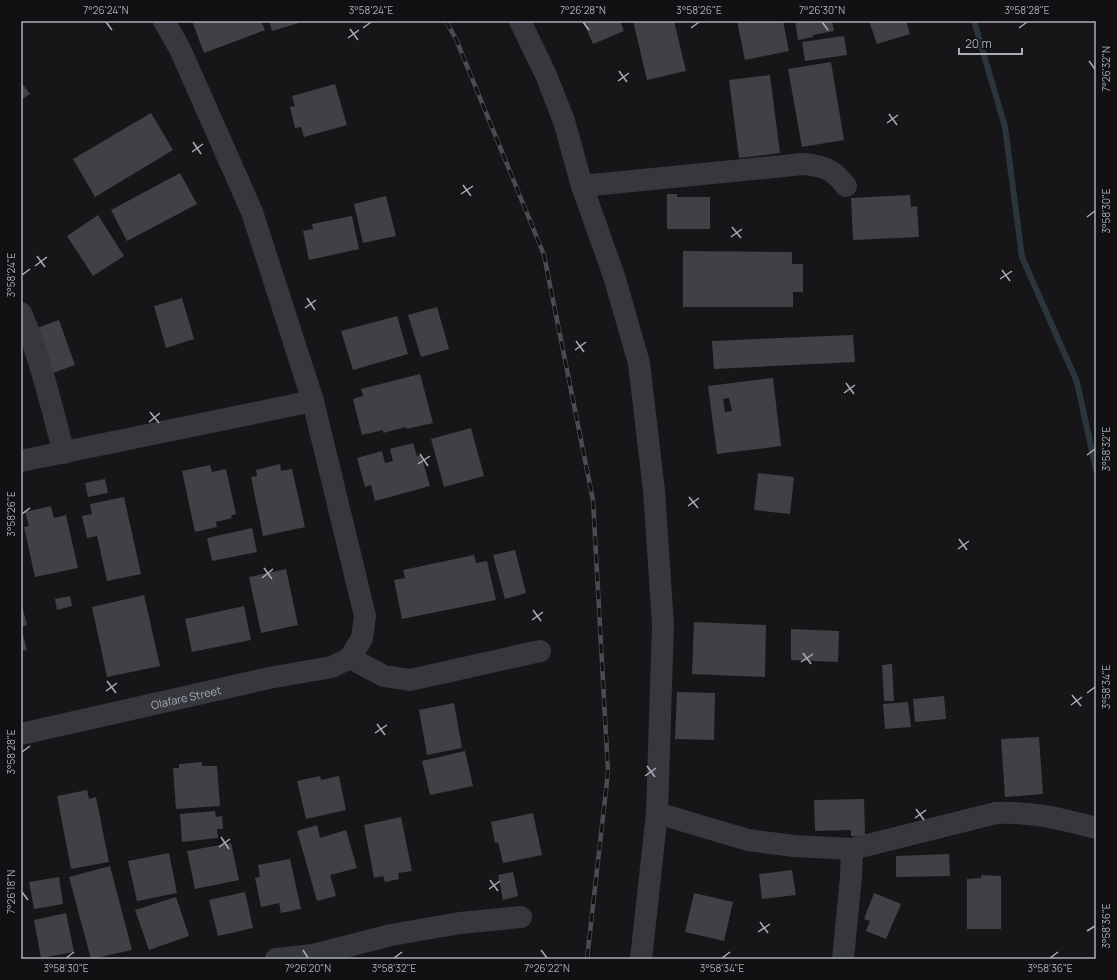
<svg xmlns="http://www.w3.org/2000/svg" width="1117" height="980" viewBox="0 0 1117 980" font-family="Manrope,sans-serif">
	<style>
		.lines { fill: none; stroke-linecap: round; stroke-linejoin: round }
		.stream { stroke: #2c353c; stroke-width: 6 }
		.building { fill: #404145; fill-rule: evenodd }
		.minor { stroke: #37383d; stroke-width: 22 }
		.rail-casing { stroke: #4a4c52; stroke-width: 4.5 }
		.rail { stroke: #111113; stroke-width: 3; stroke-dasharray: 9; stroke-linecap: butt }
		.ticks { fill: none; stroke: #a8adb8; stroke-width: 1.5 }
		.labels { text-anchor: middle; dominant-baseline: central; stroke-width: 3; stroke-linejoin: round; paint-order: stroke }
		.street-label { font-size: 11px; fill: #a8adb8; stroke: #111113 }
		.neatline { fill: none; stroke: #a8adb8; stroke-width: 1.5 }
		.ticks-label { font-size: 10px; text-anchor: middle; fill: #a8adb8 }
	</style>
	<rect width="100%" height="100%" fill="#161618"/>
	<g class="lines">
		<!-- stream -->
		<path class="stream" d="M974,21L1005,127L1022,257L1077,382L1096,470"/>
	</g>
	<!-- building -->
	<g class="building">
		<path d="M192,21H261L265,30L204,53Z"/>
		<path d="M269,21H298L299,23L272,31Z"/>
		<path d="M583,21H620L624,31L593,44Z"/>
		<path d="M633,21H674L686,71L647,80Z"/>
		<path d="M737,21H783L789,51L745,60Z"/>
		<path d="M795,21H832L834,31L813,35V37L798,40Z"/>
		<path d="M869,21H906L910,34L877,44Z"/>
		<path d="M844,36L847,55L805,61L802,42Z"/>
		<path d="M831,62L844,140L802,147L788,69Z"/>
		<path d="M770,75L780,153L739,158L729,80Z"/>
		<path d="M21,82L30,94L21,100Z"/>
		<path d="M335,84L347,125L304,137L301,127L295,128L290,107L295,106L292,96Z"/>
		<path d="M151,113L173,150L95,197L73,159Z"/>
		<path d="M180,173L197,204L127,241L111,210Z"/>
		<path d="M667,194H677V197H710V229H667Z"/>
		<path d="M910,195L911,207L917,206L919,237L853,240L851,198Z"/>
		<path d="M386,196L396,236L363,243L354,204Z"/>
		<path d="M98,215L124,256L93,276L67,236Z"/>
		<path d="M352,216L359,249L309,260L303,231L313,229L312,224Z"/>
		<path d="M683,251L792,252V264H803V292H793V307H683Z"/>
		<path d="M182,298L194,339L166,348L154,306Z"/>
		<path d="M437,307L449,349L421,357L408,315Z"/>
		<path d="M397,316L408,354L353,370L341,331Z"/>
		<path d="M59,320L75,365L50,374L34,329Z"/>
		<path d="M853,335L855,362L714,369L712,341Z"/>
		<path d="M420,374L433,423L406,429V427L383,433V430L362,435L353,399L363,396L361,389Z"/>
		<path d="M773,378L781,446L717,454L708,386ZM729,398L732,411L725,412L723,399Z"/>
		<path d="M471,428L484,476L444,487L431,439Z"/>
		<path d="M413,443L417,456L421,455L430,486L375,501L371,485L365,487L357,458L382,451L385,463L393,461L390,449Z"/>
		<path d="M280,464L281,471L292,469L305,527L263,536L251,477L257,476L256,470Z"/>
		<path d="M210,465L212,472L226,469L236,514L231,516L232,518L216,522L217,527L195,532L182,471Z"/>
		<path d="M758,473L794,477L790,514L754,510Z"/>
		<path d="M105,479L108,493L88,497L85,483Z"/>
		<path d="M124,497L141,574L107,581L97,536L87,538L82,516L92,514L90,504Z"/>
		<path d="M51,506L54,518L66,515L78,568L35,577L24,527L29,526L25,512Z"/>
		<path d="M252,528L257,552L212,561L207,538Z"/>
		<path d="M515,550L526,593L505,599L493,555Z"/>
		<path d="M474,555L476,563L487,561L496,600L402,619L394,580L405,578L403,570Z"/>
		<path d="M286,569L298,625L261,633L249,577Z"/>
		<path d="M144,595L160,666L107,677L92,607Z"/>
		<path d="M70,596L72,606L57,610L55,599Z"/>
		<path d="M21,602L27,625L21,627Z"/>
		<path d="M244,606L251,640L192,652L185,619Z"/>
		<path d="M694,622L766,625L765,677L692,674Z"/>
		<path d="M21,628L27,650L21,651Z"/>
		<path d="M791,629L839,631L838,662L791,660Z"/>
		<path d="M892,664L894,701H884L882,665Z"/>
		<path d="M677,692L715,693L714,740L675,739Z"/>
		<path d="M944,696L946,719L915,722L913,699Z"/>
		<path d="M908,702L911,727L885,729L883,704Z"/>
		<path d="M454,703L462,748L427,755L419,710Z"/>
		<path d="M1039,737L1043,794L1005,797L1001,739Z"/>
		<path d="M465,751L473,786L430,795L422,761Z"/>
		<path d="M202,762V766H217L220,806L176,809L173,768H179V764Z"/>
		<path d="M320,776L321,780L339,776L346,810L306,819L297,781Z"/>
		<path d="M87,790L89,799L96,797L109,862L71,869L57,796Z"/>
		<path d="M864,799L865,836H851V830L815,831L814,800Z"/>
		<path d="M215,811L216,817L222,816L223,829H217L218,838L182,842L180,814Z"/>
		<path d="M533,813L542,855L503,863L498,842L495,843L491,822Z"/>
		<path d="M401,817L412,871L398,873L399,879L385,882L383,876L374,878L364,825Z"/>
		<path d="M317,825L320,838L346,830L357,868L330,875L336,896L317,901L297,831Z"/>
		<path d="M231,843L239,880L195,889L187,851Z"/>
		<path d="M169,853L177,893L137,901L128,861Z"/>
		<path d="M949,854L950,876L896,877V856Z"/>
		<path d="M290,859L301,909L281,913L279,903L261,907L255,878L260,877L258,865Z"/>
		<path d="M110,866L132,950L91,959L69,877Z"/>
		<path d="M792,870L796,895L762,899L759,874Z"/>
		<path d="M513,872L518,896L503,900L498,875Z"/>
		<path d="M981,875L1001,876V929H967V879L981,878Z"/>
		<path d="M59,877L63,904L34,909L29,882Z"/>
		<path d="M245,892L253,928L218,936L209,900Z"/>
		<path d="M694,893L733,902L724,941L685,932Z"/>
		<path d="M874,893L901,904L886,939L866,931L870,921L864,919Z"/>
		<path d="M176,897L189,936L149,950L135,910Z"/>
		<path d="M66,913L74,952L41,958L34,920Z"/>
	</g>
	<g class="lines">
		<!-- minor -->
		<g class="minor">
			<path d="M520,21L546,75L564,121L582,186L614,276L639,363L654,491L663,624L657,813L641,959"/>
			<path d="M582,186L803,164C824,166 833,169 846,186"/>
			<path d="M21,313C41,358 51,406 64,453"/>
			<path d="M21,461L313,401"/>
			<path d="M350,658L384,676L410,680L540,651"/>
			<path id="s1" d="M21,734L269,678L332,667L350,658L362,638L365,616L313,401L252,212L180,49L164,21"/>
			<path d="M657,813L748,840L794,846L852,849L996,813C1032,811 1062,819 1096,828"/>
			<path d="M276,959L313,955L391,935L460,923L521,917"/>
			<path d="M843,959L851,877L852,849"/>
		</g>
		<defs>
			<path id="rail" d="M446,21L456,39L544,255L593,500L608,772L587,959"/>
		</defs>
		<!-- rail casing -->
		<use href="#rail" class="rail-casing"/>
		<!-- rail -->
		<use href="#rail" class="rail"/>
	</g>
	<!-- ticks -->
	<path class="ticks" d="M106,22L112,30M583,22L589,30M822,22L828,30M363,28L371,22M691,28L699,22M1019,28L1027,22M350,29L358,40M348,38L359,30M1089,61L1095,69M619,71L627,82M618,81L629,73M889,114L897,125M887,123L898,115M193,142L201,154M192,152L203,144M463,185L471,196M461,194L473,186M1087,217L1095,211M732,227L741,238M731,237L742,229M37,256L45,267M35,266L47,257M1002,270L1010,281M22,275L30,269M1000,279L1012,271M307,298L315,310M305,308L316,300M576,341L584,352M575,350L586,342M846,383L854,394M844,393L855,385M150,412L159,423M149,422L160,413M420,454L428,466M1087,455L1095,449M418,464L430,456M689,497L698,508M688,506L699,498M22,514L30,508M959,539L967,550M958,549L969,541M264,568L272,579M262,578L273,569M533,610L541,621M532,620L543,612M803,653L811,664M801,662L813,654M107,681L116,693M106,691L117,683M1087,693L1095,687M1072,695L1081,706M1071,705L1082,697M377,724L385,735M375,733L387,725M22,752L30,746M647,766L655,777M645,776L656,768M916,809L924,820M915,818L926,810M221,837L229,849M219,847L230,839M490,880L498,891M489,889L500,881M22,892L28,900M760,922L768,933M1087,931L1095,926M758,932L770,924M303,950L308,958M541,950L547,958M66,958L74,952M394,958L402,952M722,958L730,952M1050,958L1058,952"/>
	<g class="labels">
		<!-- street labels -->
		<g class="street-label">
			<text stroke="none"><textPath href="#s1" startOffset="169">Olafare Street</textPath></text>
		</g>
	</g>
	<!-- border -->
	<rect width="1117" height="980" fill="none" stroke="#111113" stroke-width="44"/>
	<!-- scale -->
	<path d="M959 48v6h63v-6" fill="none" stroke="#a8adb8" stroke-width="2"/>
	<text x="965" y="48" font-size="12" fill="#a8adb8" stroke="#111113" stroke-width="3" paint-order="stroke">20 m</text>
	<rect x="22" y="22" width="1073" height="936" class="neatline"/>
	<g class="ticks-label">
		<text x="106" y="14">7°26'24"N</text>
		<text x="371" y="14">3°58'24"E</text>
		<text x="583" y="14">7°26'28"N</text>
		<text x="699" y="14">3°58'26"E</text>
		<text x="822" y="14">7°26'30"N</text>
		<text x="1027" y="14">3°58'28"E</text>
		<text transform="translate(1106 69) rotate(-90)" y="4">7°26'32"N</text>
		<text transform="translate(1106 211) rotate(-90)" y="4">3°58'30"E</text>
		<text transform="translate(11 275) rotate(-90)" y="4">3°58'24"E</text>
		<text transform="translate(1106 449) rotate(-90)" y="4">3°58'32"E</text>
		<text transform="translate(11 514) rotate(-90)" y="4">3°58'26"E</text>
		<text transform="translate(1106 687) rotate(-90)" y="4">3°58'34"E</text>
		<text transform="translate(11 752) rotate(-90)" y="4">3°58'28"E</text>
		<text transform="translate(11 892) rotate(-90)" y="4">7°26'18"N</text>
		<text transform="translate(1106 926) rotate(-90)" y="4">3°58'36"E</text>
		<text x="66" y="972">3°58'30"E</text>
		<text x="308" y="972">7°26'20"N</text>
		<text x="394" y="972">3°58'32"E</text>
		<text x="547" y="972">7°26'22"N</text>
		<text x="722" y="972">3°58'34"E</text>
		<text x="1050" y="972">3°58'36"E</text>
	</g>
</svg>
